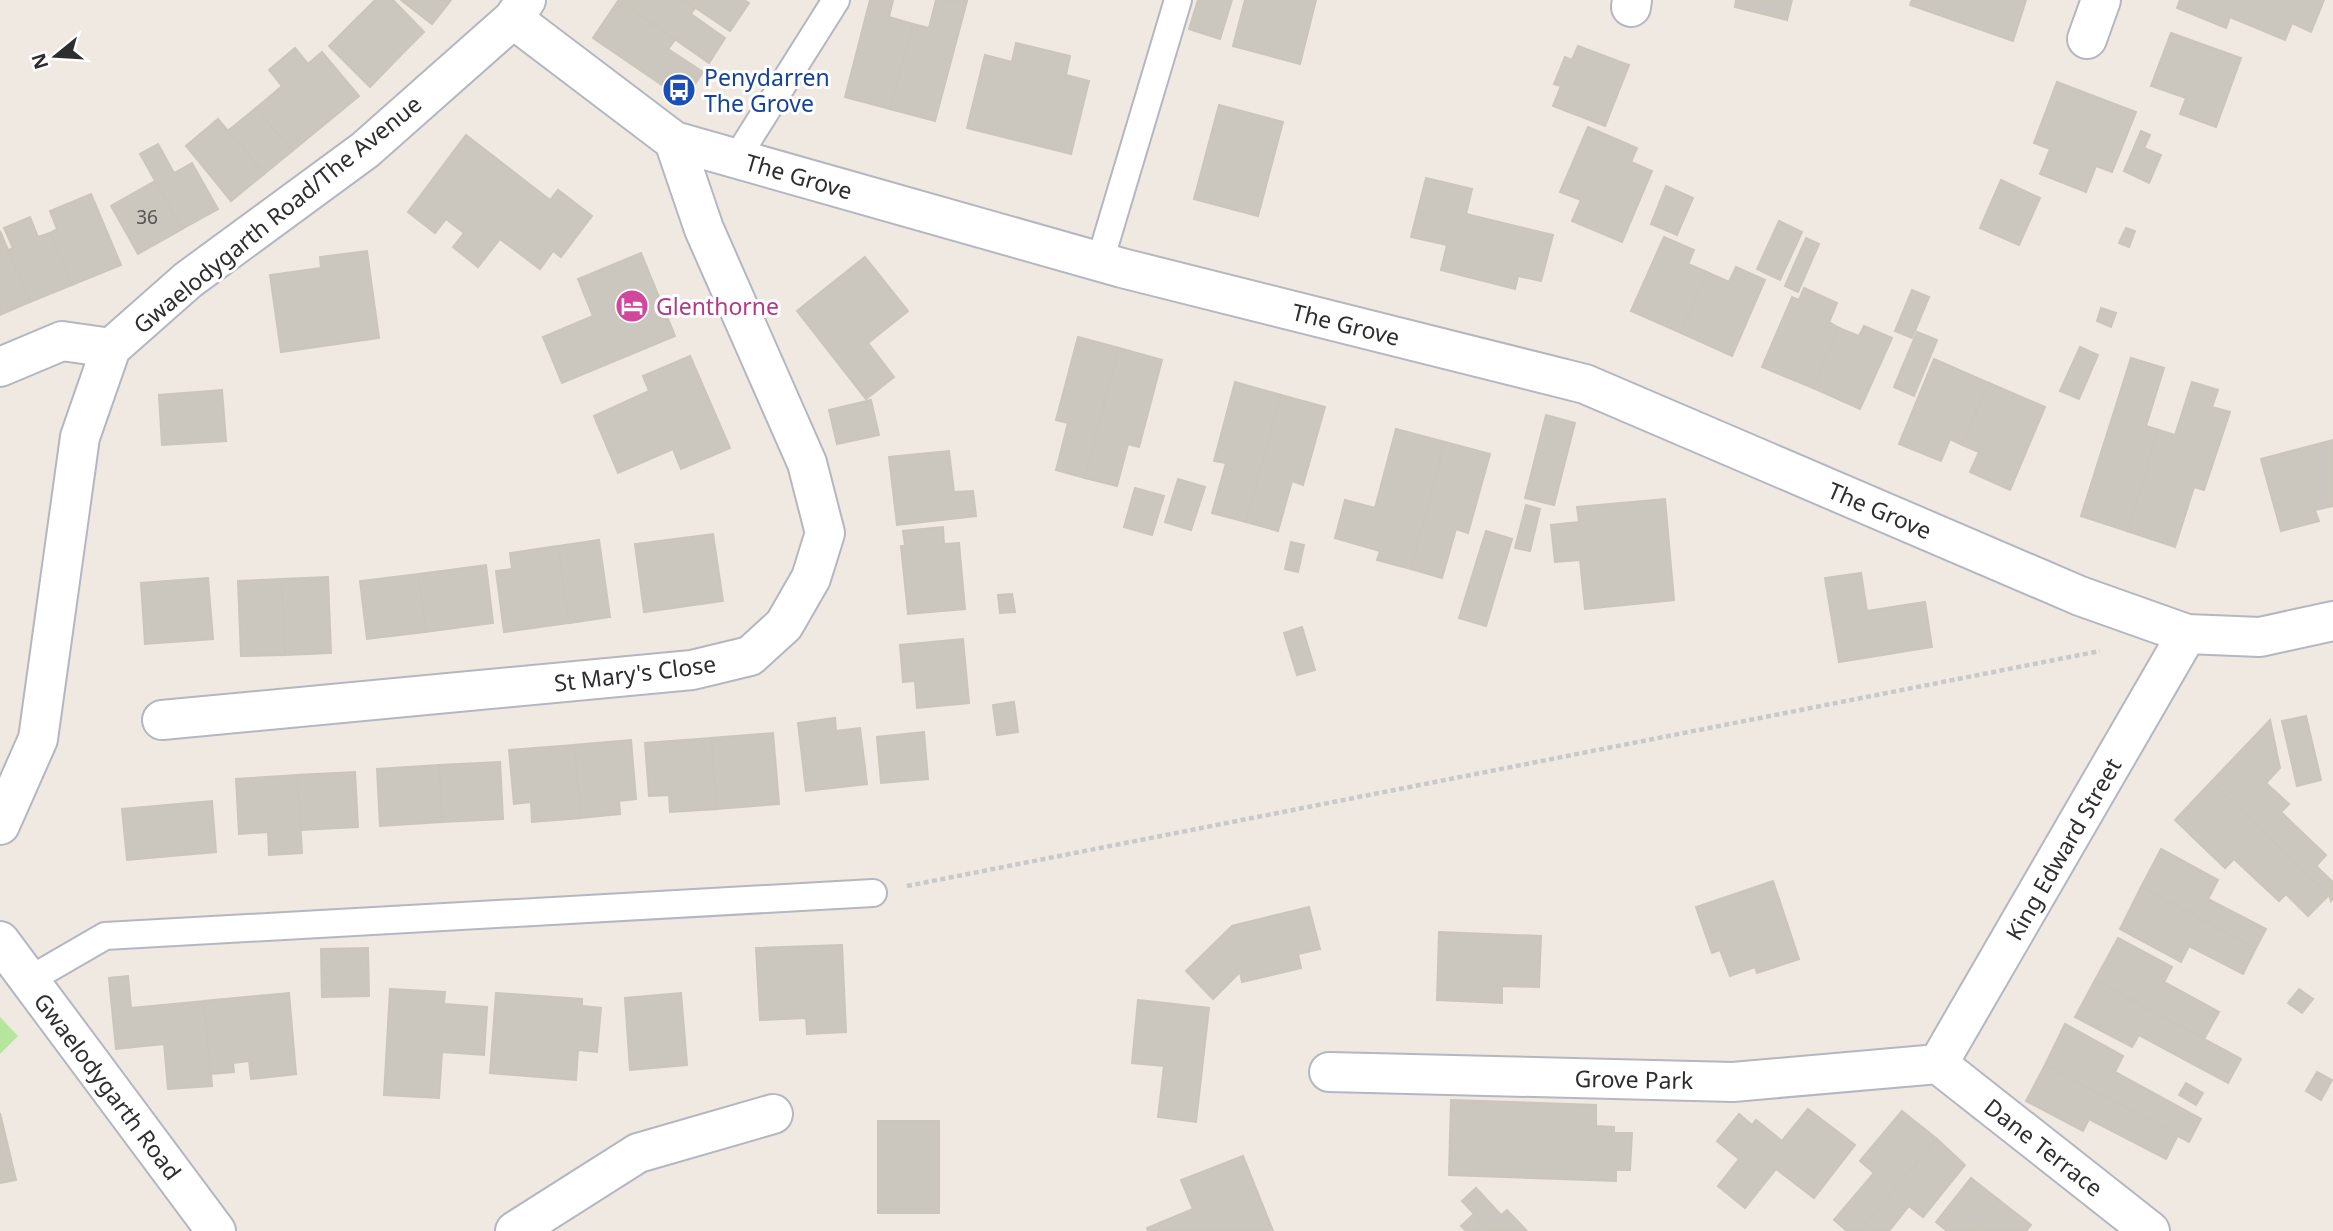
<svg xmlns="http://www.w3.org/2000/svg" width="2333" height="1231" viewBox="0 0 2333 1231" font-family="'Noto Sans',sans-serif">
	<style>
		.green { fill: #b6e59e }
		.building { fill: #cbc7bf; stroke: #cbc5ba; stroke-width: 2 }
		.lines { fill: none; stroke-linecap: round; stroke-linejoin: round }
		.service-casing { stroke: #b4b7c1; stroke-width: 30 }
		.minor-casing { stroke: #b4b7c1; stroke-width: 42 }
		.tertiary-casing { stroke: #b4b7c1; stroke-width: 42 }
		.path { stroke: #c9c9c9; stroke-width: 4.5; stroke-dasharray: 5 3.5; stroke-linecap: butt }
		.service { stroke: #fff; stroke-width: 26 }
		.minor { stroke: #fff; stroke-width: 38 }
		.tertiary { stroke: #fff; stroke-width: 38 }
		.labels { text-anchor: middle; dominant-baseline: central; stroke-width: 6; stroke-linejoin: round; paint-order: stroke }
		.number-label { font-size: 19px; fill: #555452 }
		.transit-label { font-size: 23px; fill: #164399; stroke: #fff; text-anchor: start }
		.street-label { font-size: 23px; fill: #2e2e2e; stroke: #fff }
		.hotel-label { font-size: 23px; fill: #b23c85; stroke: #fff; text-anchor: start }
	</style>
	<rect width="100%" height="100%" fill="#efe9e1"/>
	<!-- green -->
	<path class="green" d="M0,1017L18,1036L0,1054Z"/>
	<!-- building -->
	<g class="building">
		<path d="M375,0H393L424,32L399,57L358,17Z"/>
		<path d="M401,0H451L432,24Z"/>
		<path d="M619,0H684L695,8L691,14L725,38L709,63Z"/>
		<path d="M684,0H744L749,3L730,31Z"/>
		<path d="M870,0H893L889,17L913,24L890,109L845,97Z"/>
		<path d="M936,0L967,1L935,121L890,109L913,24L929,28Z"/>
		<path d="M1198,0H1232L1220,39L1189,29Z"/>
		<path d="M1245,0H1316L1300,64L1233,46Z"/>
		<path d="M1736,0H1792L1787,20L1735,7Z"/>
		<path d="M1912,0H2026L2013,41L1910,5Z"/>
		<path d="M2180,0H2324L2311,32L2292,23L2285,40L2230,17L2226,28L2177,8Z"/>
		<path d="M618,1L675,40L668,49L703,72L684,100L593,38Z"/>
		<path d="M358,17L399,57L370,87L329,46Z"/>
		<path d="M2171,33L2241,58L2216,127L2180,114L2186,98L2151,86Z"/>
		<path d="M1016,43L1070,56L1066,75L1089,81L1071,154L967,128L985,55L1012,62Z"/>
		<path d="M1578,46L1629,65L1605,126L1553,106L1561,86L1554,84L1565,57L1572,60Z"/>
		<path d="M295,48L308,64L322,52L359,96L292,151L256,108L282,86L269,70Z"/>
		<path d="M2057,82L2136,112L2112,172L2096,166L2086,192L2040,174L2050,149L2034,143Z"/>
		<path d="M1219,105L1283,122L1258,216L1194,199Z"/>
		<path d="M256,108L292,151L264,174L229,130Z"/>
		<path d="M218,119L264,174L231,201L186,146Z"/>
		<path d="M1588,127L1637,148L1631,162L1652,171L1622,242L1572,221L1581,200L1560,192Z"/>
		<path d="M2141,131L2150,135L2144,148L2161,155L2149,183L2124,171Z"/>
		<path d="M466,135L550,200L558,190L592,216L561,257L553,251L540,269L500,239L478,267L453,247L464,233L446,219L435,233L408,212Z"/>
		<path d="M158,144L174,173L192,163L218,209L182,229L140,154Z"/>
		<path d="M1426,178L1472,189L1466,214L1553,235L1541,281L1518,276L1515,289L1441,270L1447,245L1411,237Z"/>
		<path d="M2001,180L2040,198L2019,245L1980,228Z"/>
		<path d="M155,181L182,229L138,254L111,206Z"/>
		<path d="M1666,186L1693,198L1677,235L1651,224Z"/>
		<path d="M91,194L121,265L72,285L50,233L57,229L50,211Z"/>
		<path d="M30,217L38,237L50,233L72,285L30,302L8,250L13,248L4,228Z"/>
		<path d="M1779,221L1802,232L1780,280L1757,269Z"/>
		<path d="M2126,228L2135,231L2129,247L2119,243Z"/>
		<path d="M0,231L30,302L0,315Z"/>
		<path d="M1664,237L1694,250L1688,264L1707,272L1681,333L1631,311Z"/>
		<path d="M1806,238L1819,244L1798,292L1785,286Z"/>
		<path d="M367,251L379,338L281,352L270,275L321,268L320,257Z"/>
		<path d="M641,253L675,336L562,383L543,337L593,316L578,279Z"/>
		<path d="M865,257L908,311L868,343L894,377L866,399L797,311Z"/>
		<path d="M1736,267L1765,280L1732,356L1681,333L1707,272L1729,282Z"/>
		<path d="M1804,288L1837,303L1829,322L1839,328L1813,388L1762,367L1792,297L1799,300Z"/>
		<path d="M1912,290L1929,297L1912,338L1895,331Z"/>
		<path d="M2101,308L2116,313L2111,327L2097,321Z"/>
		<path d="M1864,326L1892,338L1860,409L1813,388L1839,328L1859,336Z"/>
		<path d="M1917,332L1937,340L1914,396L1894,387Z"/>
		<path d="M1078,337L1119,348L1085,478L1056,470L1068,423L1056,420Z"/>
		<path d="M2080,347L2098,355L2079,399L2060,391Z"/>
		<path d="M1119,348L1162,360L1139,447L1128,444L1117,486L1085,478Z"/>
		<path d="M690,356L730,448L681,469L673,449L618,473L594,416L649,391L643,376Z"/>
		<path d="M2131,358L2164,368L2146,426L2159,430L2127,531L2081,516Z"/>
		<path d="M1934,359L1989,383L1962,445L1950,439L1941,461L1899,444Z"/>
		<path d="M1235,382L1281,395L1246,522L1212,513L1226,463L1214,461Z"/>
		<path d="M2192,382L2218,390L2212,407L2230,412L2204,490L2194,487L2175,547L2127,531L2159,430L2175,435Z"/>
		<path d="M1989,383L2045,407L2010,490L1970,472L1979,452L1962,445Z"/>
		<path d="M222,390L226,441L162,445L159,395Z"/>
		<path d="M1281,395L1325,407L1303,485L1292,481L1278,531L1246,522Z"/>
		<path d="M871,400L879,435L837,444L829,410Z"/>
		<path d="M1546,415L1575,423L1554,505L1525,498Z"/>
		<path d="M1396,429L1445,442L1411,569L1377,560L1380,551L1335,538L1345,500L1375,508Z"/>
		<path d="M2333,440V506L2315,510L2319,521L2281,531L2261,459Z"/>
		<path d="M1445,442L1490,454L1468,533L1456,529L1442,578L1411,569Z"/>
		<path d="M949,451L954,492L973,491L976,516L897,525L889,457Z"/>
		<path d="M1178,479L1205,487L1191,530L1165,522Z"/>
		<path d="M1135,488L1164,496L1152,535L1124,527Z"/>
		<path d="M1665,499L1674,600L1585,609L1580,560L1555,562L1551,525L1579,522L1577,507Z"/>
		<path d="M1526,505L1540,509L1530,551L1515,548Z"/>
		<path d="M943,527L944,544L959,543L965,609L908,614L901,546H905L903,531Z"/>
		<path d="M1486,531L1512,539L1486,626L1459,618Z"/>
		<path d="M713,534L723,601L644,612L635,544Z"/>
		<path d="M599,540L610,617L569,623L558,546Z"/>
		<path d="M1291,542L1304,545L1298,572L1285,569Z"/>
		<path d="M558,546L569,623L504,632L496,571L512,569L510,553Z"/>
		<path d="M486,565L493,623L426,632L418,574Z"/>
		<path d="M1861,573L1867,611L1925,602L1932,647L1839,662L1825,578Z"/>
		<path d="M418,574L426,632L367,639L360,581Z"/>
		<path d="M328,577L331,653L285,655L282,579Z"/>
		<path d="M208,578L213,639L145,644L141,583Z"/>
		<path d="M282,579L285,655L241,656L238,581Z"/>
		<path d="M1012,594L1015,612L1000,613L998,595Z"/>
		<path d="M1302,627L1315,670L1297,675L1284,633Z"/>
		<path d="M963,639L969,703L917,708L915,681L903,682L900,645Z"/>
		<path d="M1014,702L1018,732L997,735L993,705Z"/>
		<path d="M2306,716L2321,780L2297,786L2282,721Z"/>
		<path d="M835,718L836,731L860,728L867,784L806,791L798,723Z"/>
		<path d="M2270,720L2280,768L2266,783L2289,804L2281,812L2326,855L2316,866L2333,882V898L2331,901L2329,895L2211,782Z"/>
		<path d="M924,732L928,779L881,783L877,737Z"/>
		<path d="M773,733L779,804L717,809L711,738Z"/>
		<path d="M711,738L717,809L670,812L669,795L649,796L645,743Z"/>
		<path d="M631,740L636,799L619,801L620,814L581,818L574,745Z"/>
		<path d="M574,745L581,818L532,822L531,802L514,804L509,750Z"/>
		<path d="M500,762L503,819L442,822L439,765Z"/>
		<path d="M439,765L442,822L380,826L377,769Z"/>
		<path d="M355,772L358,827L300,830L297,775Z"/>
		<path d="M297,775L302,853L269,855L268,832L239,834L236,779Z"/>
		<path d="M2211,782L2329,895L2308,916L2286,894L2279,901L2234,859L2225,868L2175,820Z"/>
		<path d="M212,801L216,852L127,860L122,809Z"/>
		<path d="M2161,849L2218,880L2208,899L2266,929L2256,948L2141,887Z"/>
		<path d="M1773,881L1799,959L1757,973L1755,967L1730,976L1720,950L1712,953L1696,907Z"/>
		<path d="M2141,887L2256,948L2243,974L2189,946L2181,962L2120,929Z"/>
		<path d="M1309,907L1320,949L1298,954L1301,968L1242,982L1240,972L1213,999L1186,971L1232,926Z"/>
		<path d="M1439,932L1541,936L1539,987L1502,986V1003L1437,1000Z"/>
		<path d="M2118,938L2172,967L2164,982L2219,1012L2204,1039L2095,980Z"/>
		<path d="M842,945L846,1032L807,1034L806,1018L760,1020L756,948Z"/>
		<path d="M368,948L369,996L322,997L321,949Z"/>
		<path d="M128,976L131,1008L204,1001L212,1086L168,1089L164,1044L116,1049L109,978Z"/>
		<path d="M2095,980L2241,1059L2228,1083L2139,1035L2132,1047L2075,1017Z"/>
		<path d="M390,989L445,992L444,1004L487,1007L484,1055L442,1052L439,1098L384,1095Z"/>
		<path d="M2299,989L2313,999L2302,1013L2288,1003Z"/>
		<path d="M289,993L296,1074L251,1079L249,1061L233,1063L234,1072L211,1074L204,1001Z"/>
		<path d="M496,993L582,999V1006L601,1008L597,1052L578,1050L576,1080L490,1073Z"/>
		<path d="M681,993L687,1065L630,1070L625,998Z"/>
		<path d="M1138,1000L1209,1008L1196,1122L1158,1117L1164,1066L1132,1063Z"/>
		<path d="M2065,1024L2123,1056L2115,1072L2201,1119L2189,1142L2045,1065Z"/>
		<path d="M2045,1065L2178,1135L2166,1159L2089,1119L2083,1131L2026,1101Z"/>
		<path d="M2317,1072L2332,1080L2321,1100L2306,1091Z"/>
		<path d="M2186,1083L2203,1093L2196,1105L2179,1095Z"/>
		<path d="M1451,1100L1596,1105V1126L1614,1127V1133H1632L1630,1170H1616V1181L1449,1175Z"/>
		<path d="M1808,1109L1855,1145L1814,1198L1776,1169L1745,1208L1718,1186L1739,1159L1717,1141L1739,1114L1752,1125L1756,1120L1782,1141Z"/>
		<path d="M1902,1111L1937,1139L1860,1231H1847L1834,1220L1874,1173L1860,1161Z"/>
		<path d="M0,1113L16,1180L0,1183Z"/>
		<rect x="878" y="1121" width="61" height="92"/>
		<path d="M1937,1139L1965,1165L1923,1217L1909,1206L1889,1231H1860Z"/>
		<path d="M1243,1156L1273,1231H1148L1147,1228L1193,1209L1181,1180Z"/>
		<path d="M1971,1178L1999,1200L1975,1231H1947L1936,1222Z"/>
		<path d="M1476,1188L1501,1215L1507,1210L1527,1231H1490L1462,1201Z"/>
		<path d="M1999,1200L2031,1225L2026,1231H1975Z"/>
		<path d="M1474,1214L1490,1231H1466L1461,1226Z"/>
	</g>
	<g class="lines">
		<defs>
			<g id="service">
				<path d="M736,159L836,0"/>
				<path d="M1100,261L1178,0"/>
				<path d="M29,980L105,936L873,893"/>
			</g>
			<g id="minor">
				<path d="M1631,7L1632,0"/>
				<path d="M513,19L674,141L1122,268L1585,384L2080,596L2187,634L2260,637L2333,621"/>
				<path d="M2087,39L2101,0"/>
				<path d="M0,367L62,341L111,348"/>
				<path d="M162,720L692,670L750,656L784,625L811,578L825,533L807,463L704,229L674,141"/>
				<path d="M0,941L216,1231"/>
				<path d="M1938,1064L2187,634"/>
				<path d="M1938,1064L2150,1231"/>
				<path d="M1329,1072L1733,1082L1938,1064"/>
				<path d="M515,1231L638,1153L773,1114"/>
			</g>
			<path id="tertiary" d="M0,825L38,739L80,437L111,348L188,280L365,150L513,19L526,0"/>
		</defs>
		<!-- service casing -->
		<use href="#service" class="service-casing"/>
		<!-- minor casing -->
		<use href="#minor" class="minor-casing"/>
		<!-- tertiary casing -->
		<use href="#tertiary" class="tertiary-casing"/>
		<!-- path -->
		<path class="path" d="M907,886L2100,651"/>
		<!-- service -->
		<use href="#service" class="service"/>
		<!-- minor -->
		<use href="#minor" class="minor"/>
		<!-- tertiary -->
		<use href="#tertiary" class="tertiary"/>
	</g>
	<!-- icons -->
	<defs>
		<symbol id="bus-disc" viewBox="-11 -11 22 22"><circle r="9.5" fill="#1a4fb4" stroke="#fff"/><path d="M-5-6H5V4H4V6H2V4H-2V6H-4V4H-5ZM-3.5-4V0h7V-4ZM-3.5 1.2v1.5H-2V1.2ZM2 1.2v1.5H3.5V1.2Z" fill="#fff"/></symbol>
		<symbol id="hotel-disc" viewBox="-11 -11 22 22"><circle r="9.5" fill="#d1479c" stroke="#fff"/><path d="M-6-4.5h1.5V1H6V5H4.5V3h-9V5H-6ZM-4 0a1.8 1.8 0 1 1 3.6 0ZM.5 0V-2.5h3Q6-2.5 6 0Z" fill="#fff"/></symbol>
	</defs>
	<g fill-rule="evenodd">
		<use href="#bus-disc" x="660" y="71" width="38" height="38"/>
		<use href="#hotel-disc" x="613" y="287" width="38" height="38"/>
	</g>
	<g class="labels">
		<!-- number labels -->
		<g class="number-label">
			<text x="147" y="217">36</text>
		</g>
		<!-- transit labels -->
		<g class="transit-label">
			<text x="704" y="77">Penydarren<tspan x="704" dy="26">The Grove</tspan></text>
		</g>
		<!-- street labels -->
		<g class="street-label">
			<text transform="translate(799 176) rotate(16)">The Grove</text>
			<text transform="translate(277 214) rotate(-39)">Gwaelodygarth Road/The Avenue</text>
			<text transform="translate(1346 324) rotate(14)">The Grove</text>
			<text transform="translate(1880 510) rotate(23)">The Grove</text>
			<text transform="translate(635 673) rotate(-7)">St Mary's Close</text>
			<text transform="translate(2063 849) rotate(-60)">King Edward Street</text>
			<text transform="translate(1634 1079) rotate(1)">Grove Park</text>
			<text transform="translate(108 1086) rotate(53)">Gwaelodygarth Road</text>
			<text transform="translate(2044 1147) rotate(38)">Dane Terrace</text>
		</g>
		<!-- hotel labels -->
		<g class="hotel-label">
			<text x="656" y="306">Glenthorne</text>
		</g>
	</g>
	<!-- north arrow -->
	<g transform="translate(56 56) rotate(252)" stroke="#ffffff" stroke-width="5" paint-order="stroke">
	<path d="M0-5L12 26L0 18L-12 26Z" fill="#2e2e2e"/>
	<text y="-10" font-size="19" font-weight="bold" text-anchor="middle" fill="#2e2e2e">N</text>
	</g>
</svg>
